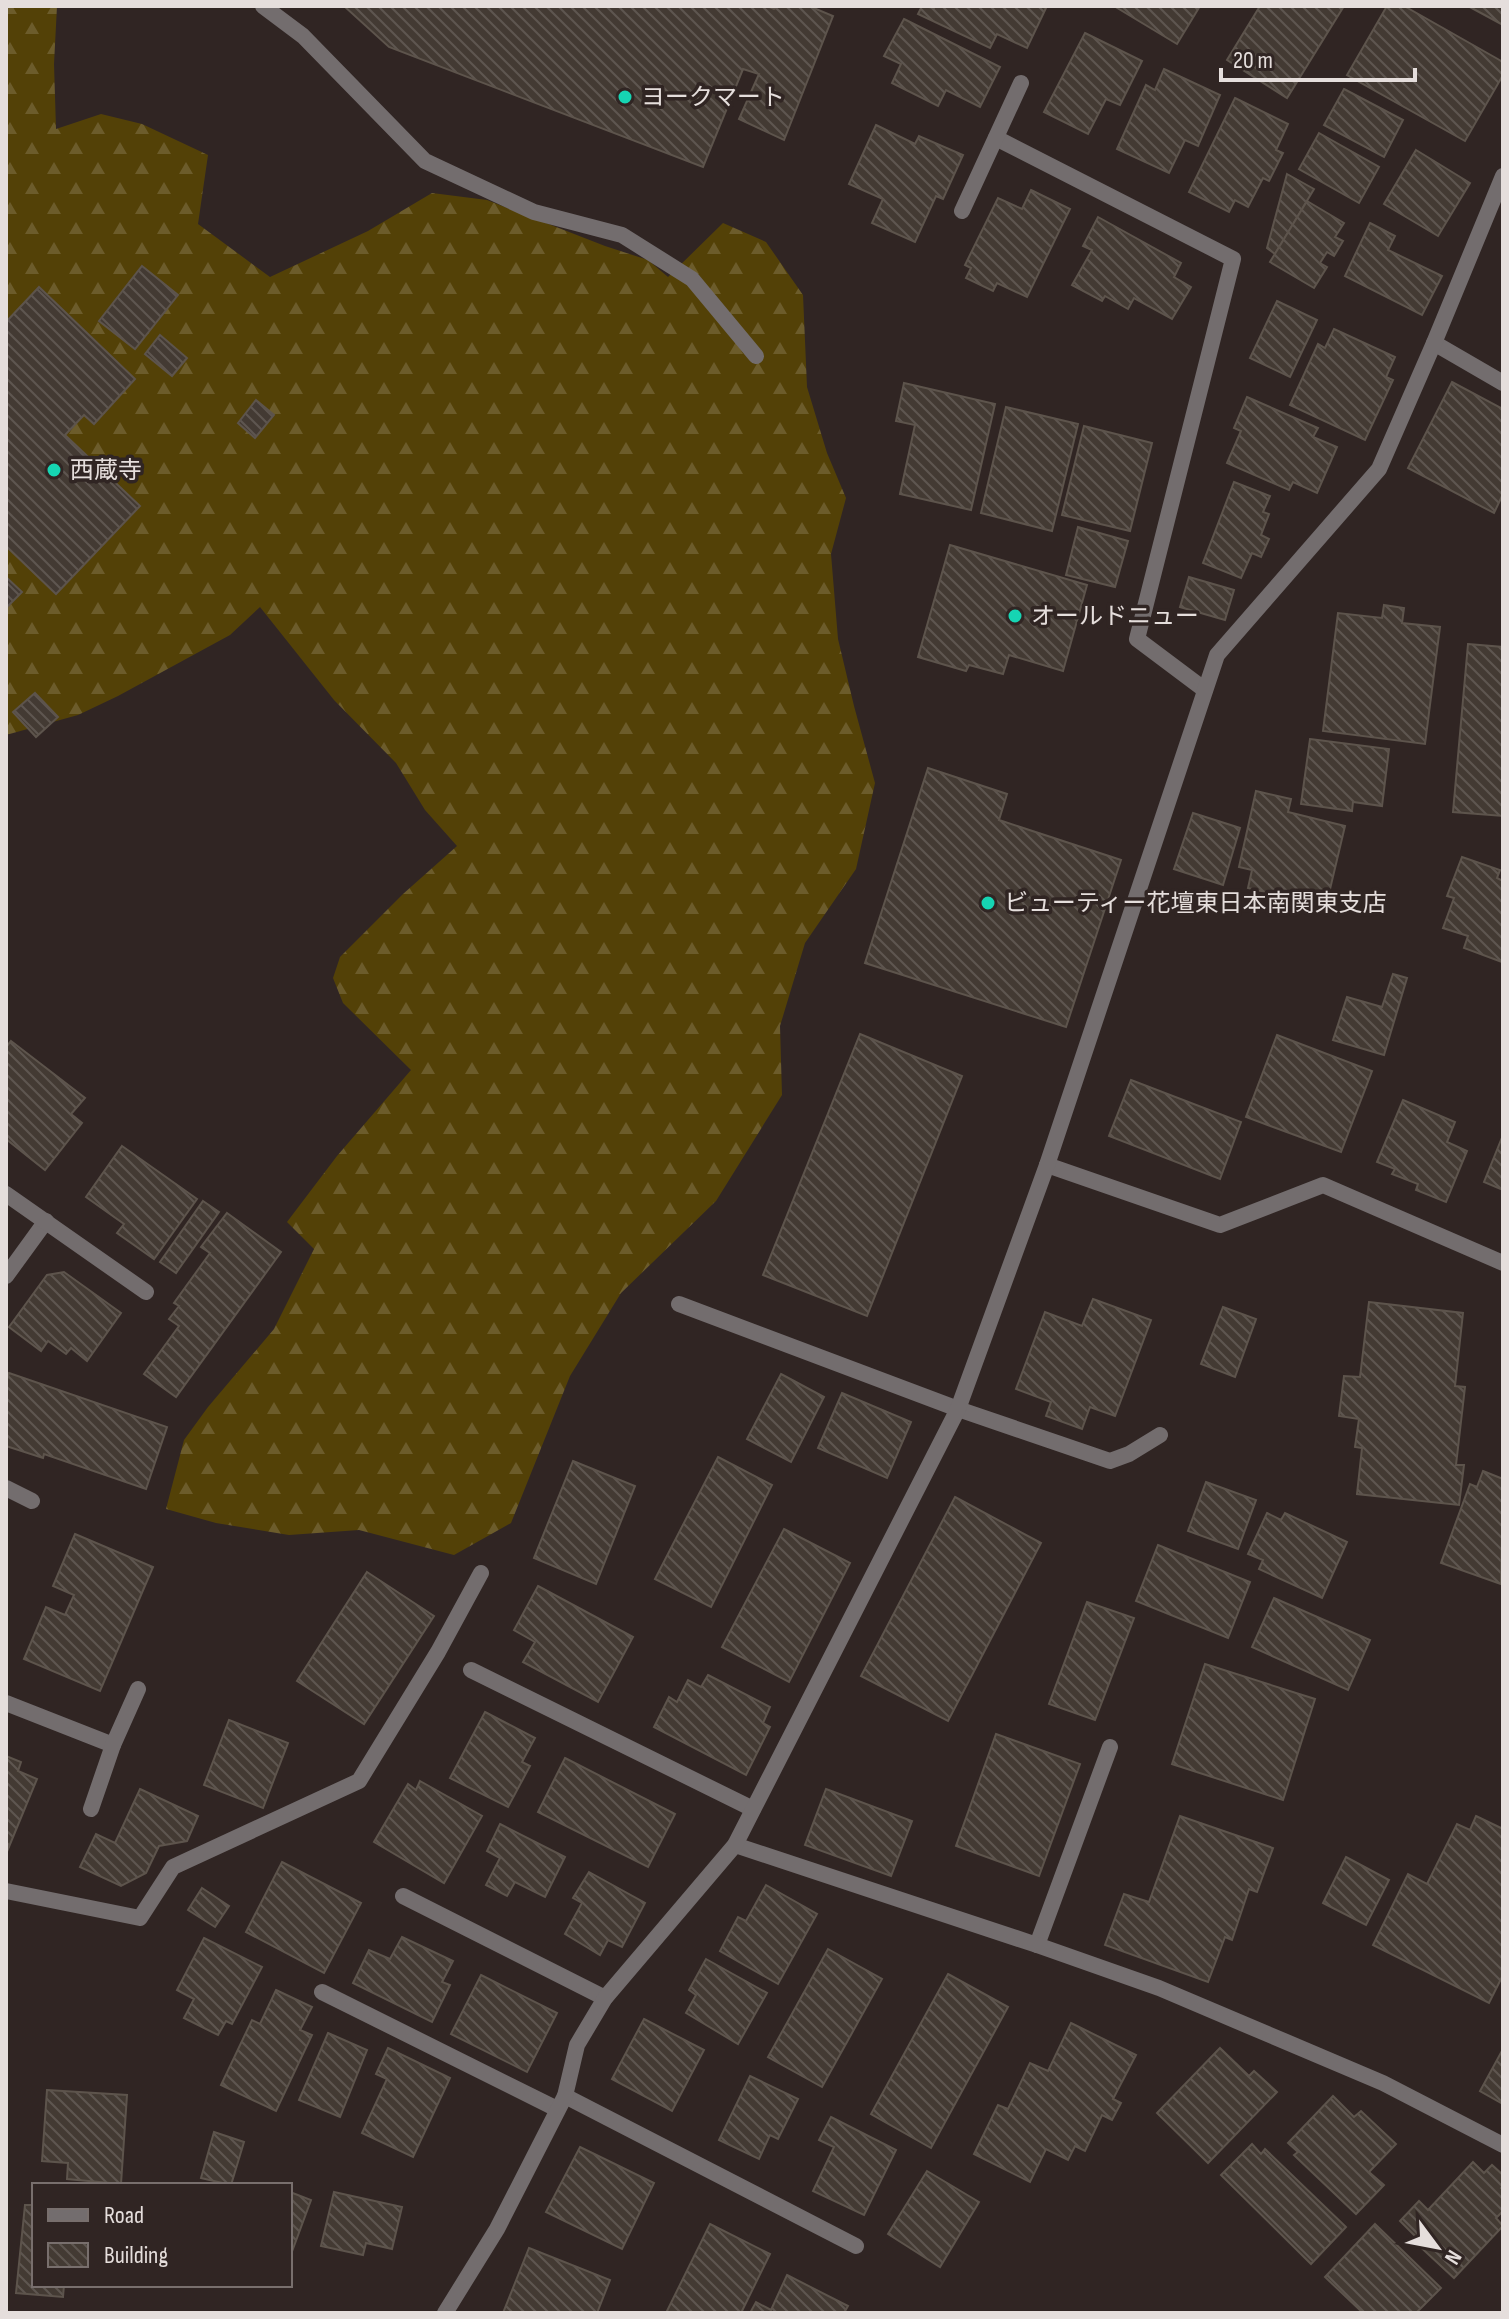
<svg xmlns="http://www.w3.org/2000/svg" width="1509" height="2319" viewBox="0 0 1509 2319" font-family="'Sofia Sans Condensed','Noto Sans JP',sans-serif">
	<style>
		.forest { fill: url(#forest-firs) }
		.building { fill: url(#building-back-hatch); stroke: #5d544c; stroke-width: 2 }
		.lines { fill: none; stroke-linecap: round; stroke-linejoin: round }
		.service { stroke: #736d6e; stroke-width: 16 }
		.minor { stroke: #736d6e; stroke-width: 16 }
		.poi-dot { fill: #16d5b3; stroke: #302523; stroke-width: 3 }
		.labels { text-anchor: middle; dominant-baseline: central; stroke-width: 7; stroke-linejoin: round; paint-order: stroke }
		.poi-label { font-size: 24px; fill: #e5dedc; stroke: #302523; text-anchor: start }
	</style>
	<defs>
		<pattern id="forest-firs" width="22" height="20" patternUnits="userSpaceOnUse" patternTransform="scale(2)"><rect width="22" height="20" fill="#534107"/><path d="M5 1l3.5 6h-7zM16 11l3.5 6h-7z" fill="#6c5c2b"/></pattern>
		<pattern id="building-back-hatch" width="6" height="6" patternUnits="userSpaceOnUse" patternTransform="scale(2)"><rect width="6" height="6" fill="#433a33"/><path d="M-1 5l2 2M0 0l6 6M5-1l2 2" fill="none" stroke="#5e5650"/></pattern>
	</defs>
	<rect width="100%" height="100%" fill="#302523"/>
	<!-- forest -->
	<path class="forest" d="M6,6H57L54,64L56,129L101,114L142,124L208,155L198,224L270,277L368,231L432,193L487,200L605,246L648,260L668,277L723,223L766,242L803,295L807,387L827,453L846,498L831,554L838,639L854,706L875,783L856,869L805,943L780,1026L782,1095L716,1201L621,1293L570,1376L511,1523L454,1555L359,1530L289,1535L216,1523L166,1509L184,1440L208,1407L274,1329L314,1249L287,1222L337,1156L411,1070L343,1003L333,978L340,957L403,894L457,846L425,810L396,763L334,700L260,607L230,635L118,696L78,715L6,735Z"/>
	<!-- building -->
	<g class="building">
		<path d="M344,6H767L774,9L780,6H809L833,16L784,140L739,119L759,74L743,69L703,167L389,47Z"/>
		<path d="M922,6L934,8L935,6H1041L1046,8L1027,48L997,34L990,48L918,14Z"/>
		<path d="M1114,6H1200L1177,44Z"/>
		<path d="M1260,6H1344L1287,98L1227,60Z"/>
		<path d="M1387,6H1404L1503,62V75L1465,141L1347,75Z"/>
		<path d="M1468,6H1503V25Z"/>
		<path d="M904,19L1000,67L980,107L946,90L938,106L892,83L901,64L884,56Z"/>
		<path d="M1085,33L1142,61L1120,105L1106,99L1088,134L1044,112Z"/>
		<path d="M1164,69L1220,95L1198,146L1185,140L1169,173L1117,149L1146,85L1155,90Z"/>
		<path d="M1344,89L1403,120L1384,157L1324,125Z"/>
		<path d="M1235,98L1288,124L1276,150L1283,153L1269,181L1263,178L1248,207L1235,200L1229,212L1189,192Z"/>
		<path d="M876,125L915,144L919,136L963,155L943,199L936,196L915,242L872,223L883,199L849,184Z"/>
		<path d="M1319,133L1379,167L1359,203L1299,169Z"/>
		<path d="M1416,150L1470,183L1438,236L1384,204Z"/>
		<path d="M1287,174L1314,189L1275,254L1267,248Z"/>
		<path d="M1031,190L1070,209L1027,297L997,283L993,291L966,278L971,268L965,265L998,198L1022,209Z"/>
		<path d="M1307,201L1344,223L1335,237L1343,241L1334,256L1327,252L1320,263L1327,267L1314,288L1270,262Z"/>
		<path d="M1098,217L1181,263L1174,277L1191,287L1172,319L1134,298L1128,309L1105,296L1102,301L1072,285L1092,250L1083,246Z"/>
		<path d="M1370,223L1395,236L1388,250L1442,276L1422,315L1345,276Z"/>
		<path d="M142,266L178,295L135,349L99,321Z"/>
		<path d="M39,287L135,379L94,424L84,415L65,435L140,506L56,594L6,546V322Z"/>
		<path d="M1277,301L1317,320L1290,377L1250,358Z"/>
		<path d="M1334,329L1395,357L1386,377L1393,380L1365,440L1290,405L1318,344L1325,348Z"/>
		<path d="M160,335L187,358L172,376L145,354Z"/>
		<path d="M1452,382L1503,409V494L1494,513L1408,468Z"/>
		<path d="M904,383L995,404L971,510L900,494L915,425L896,421Z"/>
		<path d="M1247,397L1318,428L1313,437L1337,447L1317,493L1293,482L1289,490L1227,463L1241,431L1234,428Z"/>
		<path d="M256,400L274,415L255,438L238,423Z"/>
		<path d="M1006,407L1078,424L1052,531L981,513Z"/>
		<path d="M1084,426L1152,443L1130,531L1062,515Z"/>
		<path d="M1234,482L1270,496L1263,512L1269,514L1261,535L1269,539L1261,557L1252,553L1241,578L1203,563Z"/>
		<path d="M1078,527L1128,541L1115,587L1066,575Z"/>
		<path d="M950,545L1087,585L1063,671L1009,655L1003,674L969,665L966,671L918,657Z"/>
		<path d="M6,577L22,592L6,608Z"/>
		<path d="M1189,577L1234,590L1225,620L1180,607Z"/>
		<path d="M1384,605L1404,608L1402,623L1440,627L1425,744L1323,731L1338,613L1382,618Z"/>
		<path d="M1468,644L1503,647V816L1453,812Z"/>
		<path d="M35,693L58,717L36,737L13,712Z"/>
		<path d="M1310,739L1389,749L1382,806L1353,802L1352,811L1301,804Z"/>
		<path d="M928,768L1007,794L999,820L1121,860L1066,1027L865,963Z"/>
		<path d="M1256,791L1291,799L1288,812L1345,826L1326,906L1248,888L1252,870L1239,867Z"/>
		<path d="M1193,813L1240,828L1223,885L1174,869Z"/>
		<path d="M1462,857L1500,870L1497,878L1503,881L1502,962L1464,948L1468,936L1443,928L1454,898L1447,896Z"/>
		<path d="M1393,974L1407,978L1384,1055L1333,1040L1347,997L1382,1007Z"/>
		<path d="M860,1034L962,1076L867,1316L763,1275Z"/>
		<path d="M1277,1035L1372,1071L1341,1152L1246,1117Z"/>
		<path d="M11,1041L85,1098L71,1114L82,1123L45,1170L6,1139V1047Z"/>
		<path d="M1131,1080L1241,1122L1220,1179L1109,1136Z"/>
		<path d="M1403,1100L1455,1122L1447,1142L1467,1151L1446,1202L1416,1190L1418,1184L1392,1174L1395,1169L1377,1162Z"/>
		<path d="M1503,1135V1190L1484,1182Z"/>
		<path d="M122,1146L197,1199L154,1259L117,1233L124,1224L86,1197Z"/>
		<path d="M203,1201L219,1212L176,1273L160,1262Z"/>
		<path d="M227,1213L281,1252L176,1397L144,1374L179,1326L169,1319L179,1306L174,1303L210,1253L201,1247Z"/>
		<path d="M64,1272L121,1313L87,1361L71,1348L66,1354L48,1341L41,1351L9,1327L47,1275Z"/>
		<path d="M1093,1299L1151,1320L1115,1416L1090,1407L1082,1429L1046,1416L1051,1402L1016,1389L1045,1312L1082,1326Z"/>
		<path d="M1369,1302L1463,1313L1455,1386L1465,1387L1456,1465H1464L1459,1505L1357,1494L1362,1448L1355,1447L1359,1419L1339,1416L1344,1376L1360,1377Z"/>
		<path d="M1223,1307L1256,1319L1235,1377L1201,1364Z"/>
		<path d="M9,1373L167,1427L146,1489L44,1454L43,1458L6,1446V1383Z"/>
		<path d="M781,1374L824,1397L791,1462L747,1439Z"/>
		<path d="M842,1393L911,1422L887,1478L818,1448Z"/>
		<path d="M718,1457L772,1485L711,1607L655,1579Z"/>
		<path d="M573,1461L635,1486L596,1584L534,1558Z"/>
		<path d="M1483,1471L1503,1479L1501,1584L1441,1563L1470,1484L1477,1487Z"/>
		<path d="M1206,1482L1256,1500L1238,1549L1188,1531Z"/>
		<path d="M955,1497L1041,1543L948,1721L861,1676Z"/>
		<path d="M1267,1513L1281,1520L1285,1513L1347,1542L1322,1598L1259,1569L1263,1560L1248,1554Z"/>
		<path d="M784,1529L850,1563L789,1682L722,1647Z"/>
		<path d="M75,1534L153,1567L100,1691L24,1659L46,1607L65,1615L74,1595L53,1586Z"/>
		<path d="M1158,1545L1250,1582L1228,1638L1136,1601Z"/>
		<path d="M367,1572L434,1616L364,1724L297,1681Z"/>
		<path d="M538,1586L633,1637L598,1702L523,1662L535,1642L514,1630Z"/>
		<path d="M1274,1598L1370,1640L1348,1690L1252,1647Z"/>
		<path d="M1087,1602L1134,1618L1095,1720L1049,1704Z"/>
		<path d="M1205,1664L1315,1699L1283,1800L1172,1764Z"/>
		<path d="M708,1675L770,1707L763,1723L770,1727L746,1775L654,1727L669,1697L677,1702L688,1680L701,1687Z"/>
		<path d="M485,1712L535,1738L522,1762L530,1766L508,1807L450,1778Z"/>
		<path d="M229,1720L288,1743L263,1808L204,1785Z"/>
		<path d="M996,1734L1080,1764L1039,1876L956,1846Z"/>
		<path d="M6,1756L21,1762L18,1771L37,1779L6,1854Z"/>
		<path d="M565,1758L675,1814L648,1867L538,1812Z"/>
		<path d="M420,1781L482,1816L444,1883L374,1842L408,1784L416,1790Z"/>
		<path d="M140,1789L198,1816L187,1841L159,1846L146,1873L121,1886L80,1867L96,1834L115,1843Z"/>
		<path d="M826,1789L912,1821L891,1876L805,1845Z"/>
		<path d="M1180,1816L1273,1848L1257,1892L1249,1889L1232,1940L1225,1937L1208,1982L1105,1945L1124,1894L1149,1902Z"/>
		<path d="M1476,1816L1503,1829V1975L1489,2003L1373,1945L1408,1874L1427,1884L1457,1824L1470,1830Z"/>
		<path d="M500,1824L565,1857L545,1897L515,1882L507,1896L486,1885L500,1858L487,1851Z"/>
		<path d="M1346,1857L1389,1880L1366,1925L1323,1903Z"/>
		<path d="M282,1862L361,1903L324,1973L246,1932Z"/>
		<path d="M589,1872L645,1903L622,1947L608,1940L600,1955L565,1934L582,1903L573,1898Z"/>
		<path d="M766,1885L817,1914L778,1984L720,1951L738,1917L746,1921Z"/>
		<path d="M202,1888L229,1906L215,1927L188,1910Z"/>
		<path d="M402,1937L453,1961L442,1982L450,1985L432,2022L353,1983L369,1950L390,1959Z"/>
		<path d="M204,1938L262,1967L232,2024L226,2021L218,2035L184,2018L194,1999L177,1990Z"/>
		<path d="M828,1949L882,1979L822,2087L768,2057Z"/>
		<path d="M706,1959L767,1993L738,2044L686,2013L696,1995L689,1990Z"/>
		<path d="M948,1974L1008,2007L931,2148L871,2114Z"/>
		<path d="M481,1975L557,2013L527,2072L451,2034Z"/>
		<path d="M276,1990L312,2007L300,2030L312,2035L276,2111L221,2085L252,2020L260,2024Z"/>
		<path d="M644,2019L704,2050L672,2111L612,2079Z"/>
		<path d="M1071,2023L1136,2055L1113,2099L1121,2103L1112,2120L1102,2115L1085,2151L1075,2146L1068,2160L1046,2149L1030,2182L974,2154L998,2105L1008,2109L1030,2063L1048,2071Z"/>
		<path d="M328,2033L367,2050L340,2117L299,2100Z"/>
		<path d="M388,2048L450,2078L413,2157L362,2133L387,2079L376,2074Z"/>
		<path d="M1220,2048L1249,2076L1254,2071L1277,2092L1208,2163L1157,2113Z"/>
		<path d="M1503,2049V2104L1480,2091Z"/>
		<path d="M750,2076L798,2099L778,2139L770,2135L759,2159L719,2140Z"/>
		<path d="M47,2090L127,2095L121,2184L67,2179L68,2163L42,2161Z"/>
		<path d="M1333,2096L1354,2117L1361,2111L1396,2144L1369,2172L1384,2185L1356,2214L1294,2155L1298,2152L1288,2143Z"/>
		<path d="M831,2117L896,2150L864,2215L813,2191L834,2147L819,2140Z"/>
		<path d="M214,2132L244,2142L231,2185L201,2178Z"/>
		<path d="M1252,2144L1261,2154L1265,2149L1346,2227L1311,2264L1221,2175Z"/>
		<path d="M580,2147L654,2183L622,2249L546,2212Z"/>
		<path d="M1473,2162L1484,2173L1492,2165L1503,2175V2185L1501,2188L1503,2190V2211L1496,2218L1503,2226L1454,2278L1414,2241L1417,2238L1400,2221L1419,2201L1428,2210Z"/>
		<path d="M927,2171L979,2202L940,2267L888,2234Z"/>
		<path d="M290,2192L311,2200L290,2257Z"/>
		<path d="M334,2192L402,2207L392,2249L366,2243L363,2255L321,2246Z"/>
		<path d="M25,2205H34V2285H64L63,2297L16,2293Z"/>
		<path d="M710,2224L770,2254L741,2313H666Z"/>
		<path d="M1375,2224L1441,2288L1416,2313H1363L1325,2277Z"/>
		<path d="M529,2248L610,2280L597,2313H503Z"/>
		<path d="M787,2275L848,2306L844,2313H750L756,2302L771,2310Z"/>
	</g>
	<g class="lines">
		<!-- service -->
		<g class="service">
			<path d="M996,138L1233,259L1137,639L1205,690"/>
			<path d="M962,211L1021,83"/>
			<path d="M1434,343L1503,383"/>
			<path d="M1047,1165L1220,1225L1323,1185L1503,1263"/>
			<path d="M6,1276L46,1221"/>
			<path d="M679,1304L958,1409L1110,1461L1129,1454L1160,1435"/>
			<path d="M6,1488L32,1501"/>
			<path d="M471,1670L753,1809"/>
			<path d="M6,1703L113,1745"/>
			<path d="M91,1809L113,1745L138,1689"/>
			<path d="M403,1896L605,1998"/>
			<path d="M1037,1945L1110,1747"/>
			<path d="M322,1992L557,2109"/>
			<path d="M565,2096L856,2246"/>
		</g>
		<!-- minor -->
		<g class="minor">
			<path d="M263,6L303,36L425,161L534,212L622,235L692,279L756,356"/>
			<path d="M6,1194L146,1292"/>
			<path d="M735,1845L1037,1945L1159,1988L1383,2083L1503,2145"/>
			<path d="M6,1891L140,1918L173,1867L359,1781L438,1652L481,1573"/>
			<path d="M445,2313L497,2229L565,2096L577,2045L605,1998L735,1845L958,1409L1047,1165L1217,655L1379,469L1434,343L1503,176"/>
		</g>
	</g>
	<!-- markers -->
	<g class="poi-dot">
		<circle cx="625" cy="97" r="8"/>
		<circle cx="54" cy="470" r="8"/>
		<circle cx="1015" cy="616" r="8"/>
		<circle cx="988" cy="903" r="8"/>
	</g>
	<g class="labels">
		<!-- poi labels -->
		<g class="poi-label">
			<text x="641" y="97">ヨークマート</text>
			<text x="70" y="470">西蔵寺</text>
			<text x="1031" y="616">オールドニュー</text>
			<text x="1004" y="903">ビューティー花壇東日本南関東支店</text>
		</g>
	</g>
	<!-- border -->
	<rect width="1509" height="2319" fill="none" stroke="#e5dedc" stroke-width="16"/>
	<!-- legend -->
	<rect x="32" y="2183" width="260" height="104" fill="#302523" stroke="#786f6d" stroke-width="2"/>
	<rect x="48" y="2209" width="40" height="12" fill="#736d6e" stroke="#786f6d" stroke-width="2"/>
	<text x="104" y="2223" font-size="24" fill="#e5dedc">Road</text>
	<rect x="48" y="2243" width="40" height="24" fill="url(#building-back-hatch)" stroke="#786f6d" stroke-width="2"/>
	<text x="104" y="2263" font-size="24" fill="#e5dedc">Building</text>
	<!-- north arrow -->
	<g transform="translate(1437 2247) rotate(122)" stroke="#302523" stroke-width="6" paint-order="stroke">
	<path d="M0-6L14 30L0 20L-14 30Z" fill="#e5dedc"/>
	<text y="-12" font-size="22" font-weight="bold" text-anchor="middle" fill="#e5dedc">N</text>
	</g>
	<!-- scale -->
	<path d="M1221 68v12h194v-12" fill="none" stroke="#e5dedc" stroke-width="4"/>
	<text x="1233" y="68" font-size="24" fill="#e5dedc" stroke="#302523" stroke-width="6" paint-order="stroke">20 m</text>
</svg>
